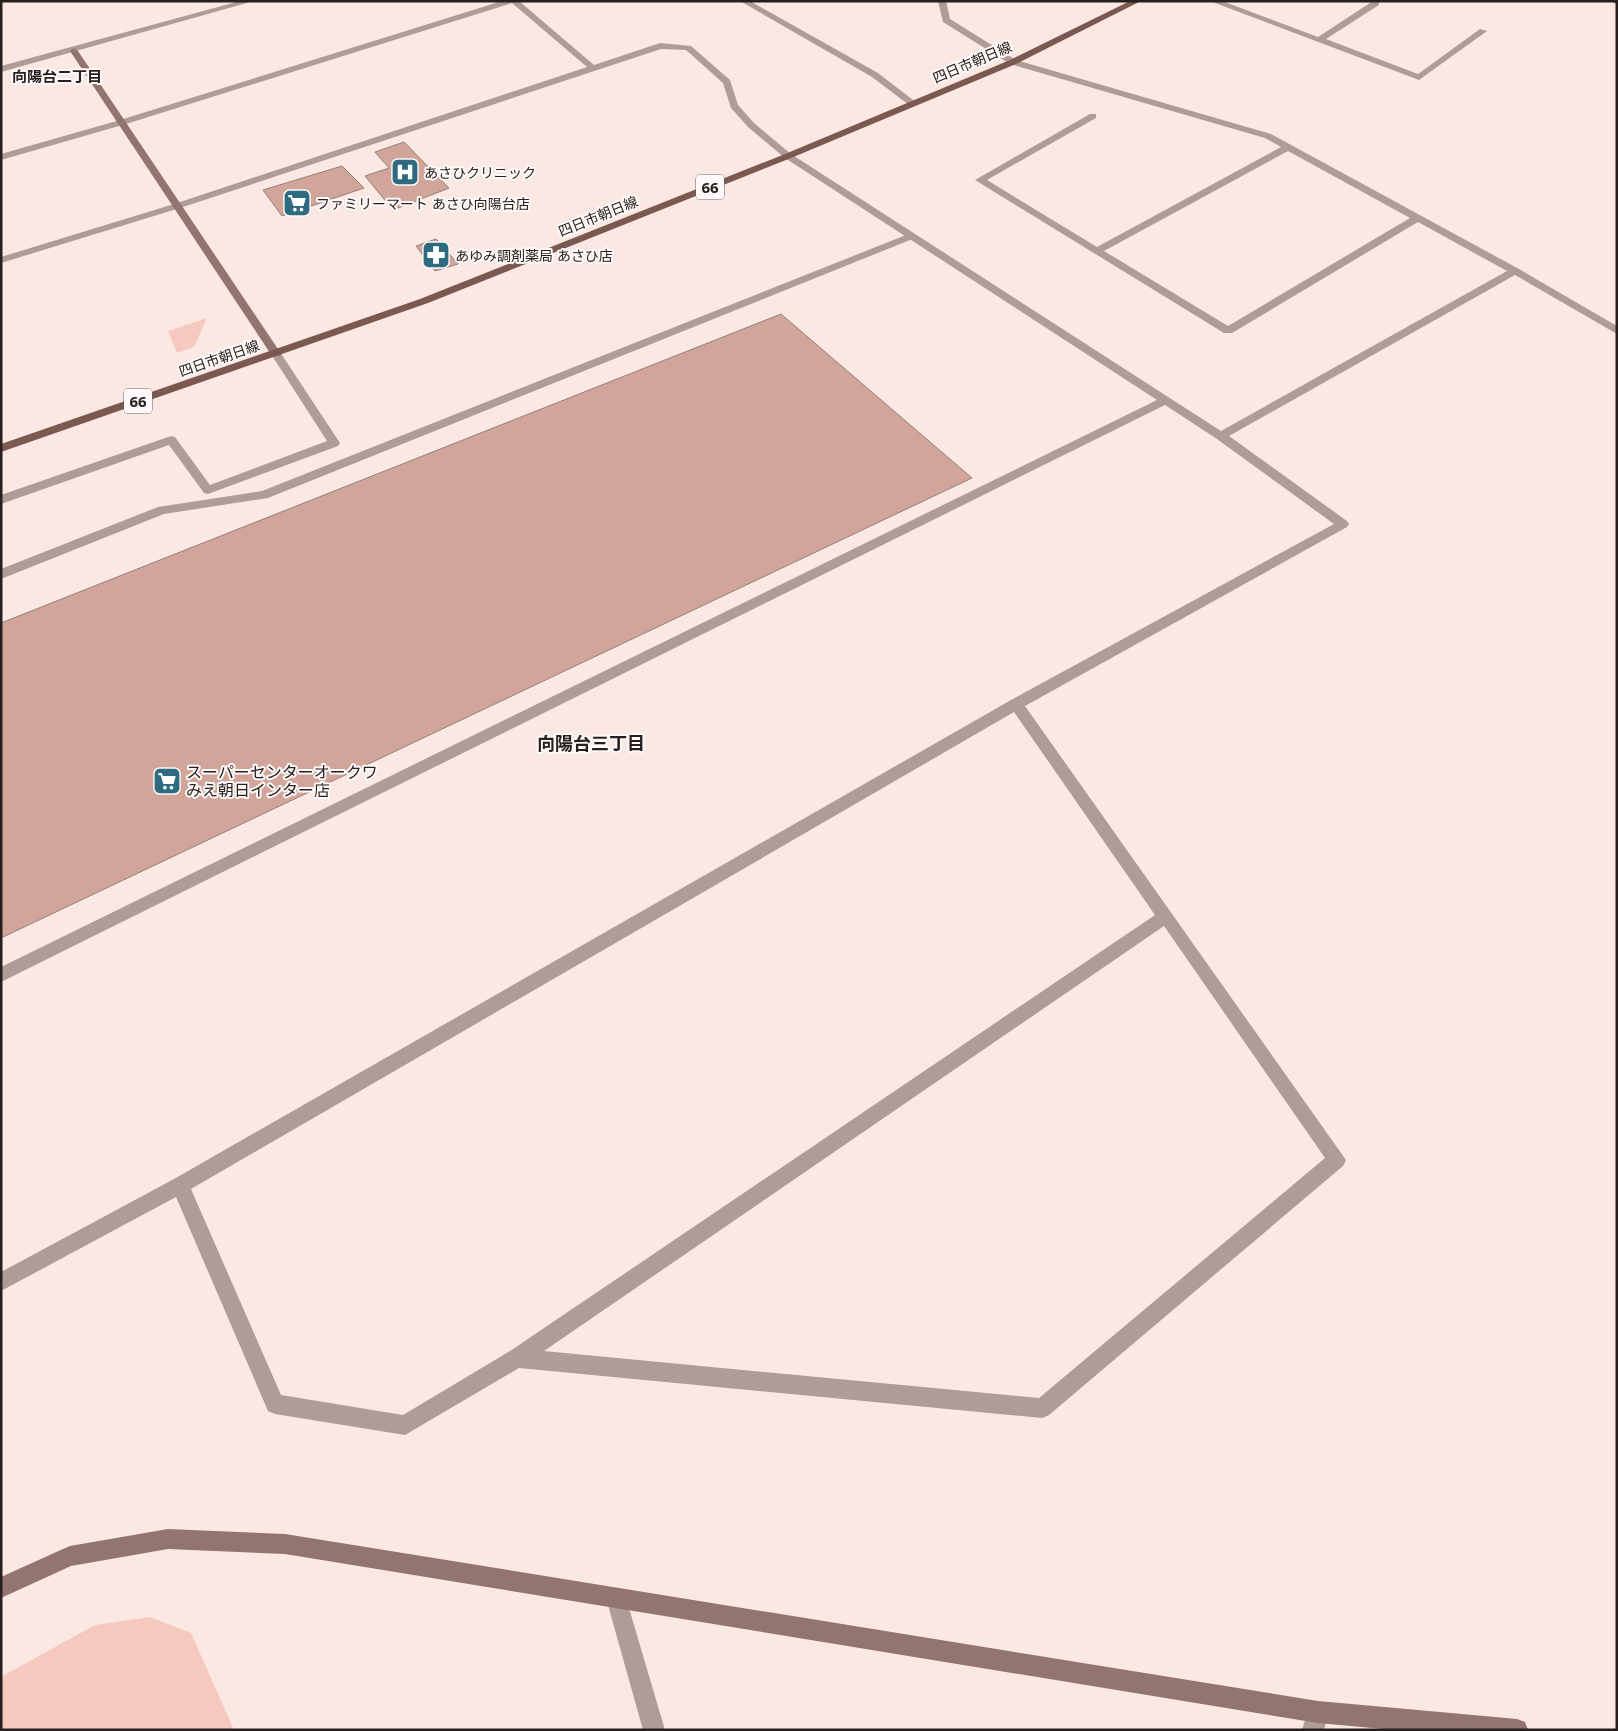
<svg xmlns="http://www.w3.org/2000/svg" width="1618" height="1731" viewBox="0 0 1618 1731" font-family="'Noto Sans','Noto Sans JP',sans-serif">
	<style>
		.green { fill: #f5c9be }
		.building { fill: #d2a59a; stroke: #92807c }
		.lines { fill: none; stroke-linecap: round; stroke-linejoin: round }
		.lane { fill: #b09c97; fill-rule: evenodd }
		.street { fill: #b09c97; fill-rule: evenodd }
		.secondary { fill: #91756e; fill-rule: evenodd }
		.primary { fill: #7b5951; fill-rule: evenodd }
		.labels { text-anchor: middle; dominant-baseline: central; stroke-width: 4; stroke-linejoin: round; paint-order: stroke }
		.far-street-label { font-size: 14px; fill: #27201e; stroke: #fdf9f8 }
		.far-poi-label { font-size: 14px; fill: #27201e; stroke: #fdf9f8; text-anchor: start }
		.far-neighbourhood-label { font-size: 15px; font-weight: bold; fill: #27201e; stroke: #fdf9f8 }
		.shield { fill: #fdf9f8; stroke: #67615f; stroke-width: 1 }
		.shield-label { font-size: 15px; font-weight: bold; fill: #27201e }
		.poi-label { font-size: 16px; fill: #27201e; stroke: #fdf9f8; text-anchor: start }
		.neighbourhood-label { font-size: 18px; font-weight: bold; fill: #27201e; stroke: #fdf9f8 }
	</style>
	<rect width="100%" height="100%" fill="#fce8e3"/>
	<!-- green -->
	<g class="green">
		<path d="M207,318L194,347L177,353L168,331Z"/>
		<path d="M150,1617L191,1633L234,1730H1V1677L95,1625Z"/>
	</g>
	<!-- building -->
	<g class="building">
		<path d="M404,142L449,188L393,210L365,176L389,168L375,152Z"/>
		<path d="M342,166L364,188L282,216L263,190Z"/>
		<path d="M436,239L458,264L435,271L416,246Z"/>
		<path d="M781,314L972,478L1,938V623Z"/>
	</g>
	<g class="lines">
		<!-- lane -->
		<g class="lane">
			<path d="M911,233L916,236L915,238L268,498L164,514L1,579V569L158,507L262,491Z"/>
			<path d="M276,351L280,352L338,440L340,443L338,446L208,494L204,493L169,445L1,504V495L171,436L175,437L210,485L327,441L271,354Z"/>
		</g>
		<!-- street -->
		<g class="street">
			<path d="M240,1H254L1,72V66Z"/>
			<path d="M502,1H519L594,65L660,43L691,46L730,80L738,105L754,123L791,154L1221,431L1507,271L1418,222L1232,333H1224L975,180L1090,114H1096V118L987,180L1097,247L1281,147L1265,138L1010,64L943,22L938,1H946L950,19L1016,60L1271,134L1519,269L1617,326V334L1515,275L1229,436L1347,521L1349,524L1347,527L1025,706L1346,1160L1343,1166L1049,1415L1042,1418L519,1368L405,1435L275,1414L268,1411L176,1197L1,1291V1272L174,1179L1011,700L1334,524L1217,439L1165,405L1,982V967L1157,400L785,158L748,127L731,108L723,83L686,50L661,49L180,208L1,263V257L174,204L587,67L512,3L126,124L1,160V154L120,120ZM1288,151L1410,218L1228,326L1104,251ZM1014,712L1155,915L510,1351L403,1415L281,1395L191,1189ZM1164,926L1325,1158L1039,1398L544,1351Z"/>
			<path d="M740,1H750L878,73L917,103L912,106L909,105L872,77Z"/>
			<path d="M1210,1H1222L1318,37L1373,1H1379V5L1326,39L1418,74L1480,29L1487,31L1419,80Z"/>
			<path d="M616,1588L623,1591L626,1598L665,1730H643L606,1598L609,1591Z"/>
			<path d="M1318,1701L1326,1704L1329,1712L1324,1730H1302L1310,1704Z"/>
		</g>
		<!-- secondary -->
		<g class="secondary">
			<path d="M74,48L78,51L280,352L281,354L280,356H272L70,51Z"/>
			<path d="M168,1529L285,1534L1318,1701L1517,1719L1525,1722L1528,1730H1394L1318,1723L285,1554L168,1549L71,1566L1,1598V1577L63,1549L70,1546Z"/>
		</g>
		<!-- primary -->
		<g class="primary">
			<path d="M1130,1H1141L1016,64L791,158L428,303L1,452V444L420,299L785,154L1010,60Z"/>
			<path d="M1610,1H1617V4Z"/>
		</g>
	</g>
	<!-- icons -->
	<defs>
		<symbol id="hospital-square" viewBox="-11 -11 22 22"><rect x="-9" y="-9" width="18" height="18" rx="4" fill="#2e6b81" stroke="#fdf9f8"/><path d="M-5-5h3v3.5h4V-5h3V5h-3V1.5h-4V5h-3Z" fill="#fff"/></symbol>
		<symbol id="supermarket-square" viewBox="-11 -11 22 22"><rect x="-9" y="-9" width="18" height="18" rx="4" fill="#2e6b81" stroke="#fdf9f8"/><path d="M-6-5.5h2.5l.6 2H6L4.5 2H-2.5L-4.4-4H-6ZM-1.5 3.2a1.3 1.3 0 1 0 .1 0ZM3 3.2a1.3 1.3 0 1 0 .1 0Z" fill="#fff"/></symbol>
		<symbol id="pharmacy-square" viewBox="-11 -11 22 22"><rect x="-9" y="-9" width="18" height="18" rx="4" fill="#2e6b81" stroke="#fdf9f8"/><path d="M-2-6h4v4h4v4h-4v4h-4v-4h-4v-4h4Z" fill="#fff"/></symbol>
	</defs>
	<g fill-rule="evenodd">
		<use href="#hospital-square" x="389" y="156" width="32" height="32"/>
		<use href="#supermarket-square" x="281" y="187" width="32" height="32"/>
		<use href="#pharmacy-square" x="420" y="239" width="32" height="32"/>
		<use href="#supermarket-square" x="151" y="765" width="32" height="32"/>
	</g>
	<g class="labels">
		<!-- far-street labels -->
		<g class="far-street-label">
			<text transform="translate(972 62) rotate(-23)">四日市朝日線</text>
			<text transform="translate(598 216) rotate(-22)">四日市朝日線</text>
			<text transform="translate(219 358) rotate(-19)">四日市朝日線</text>
		</g>
		<!-- far-poi labels -->
		<g class="far-poi-label">
			<text x="424" y="172">あさひクリニック</text>
			<text x="316" y="203">ファミリーマート あさひ向陽台店</text>
			<text x="455" y="255">あゆみ調剤薬局 あさひ店</text>
		</g>
		<!-- far-neighbourhood labels -->
		<g class="far-neighbourhood-label">
			<text x="57" y="76">向陽台二丁目</text>
		</g>
		<!-- shield labels -->
		<g class="shield">
			<rect x="696" y="174.5" width="28" height="25" rx="4"/>
			<rect x="124" y="388.5" width="28" height="25" rx="4"/>
		</g>
		<g class="shield-label">
			<text x="710" y="187">66</text>
			<text x="138" y="401">66</text>
		</g>
		<!-- poi labels -->
		<g class="poi-label">
			<text x="186" y="772">スーパーセンターオークワ<tspan x="186" dy="18">みえ朝日インター店</tspan></text>
		</g>
		<!-- neighbourhood labels -->
		<g class="neighbourhood-label">
			<text x="591" y="743">向陽台三丁目</text>
		</g>
	</g>
	<!-- border -->
	<rect width="1618" height="1731" fill="none" stroke="#27201e" stroke-width="5"/>
</svg>
